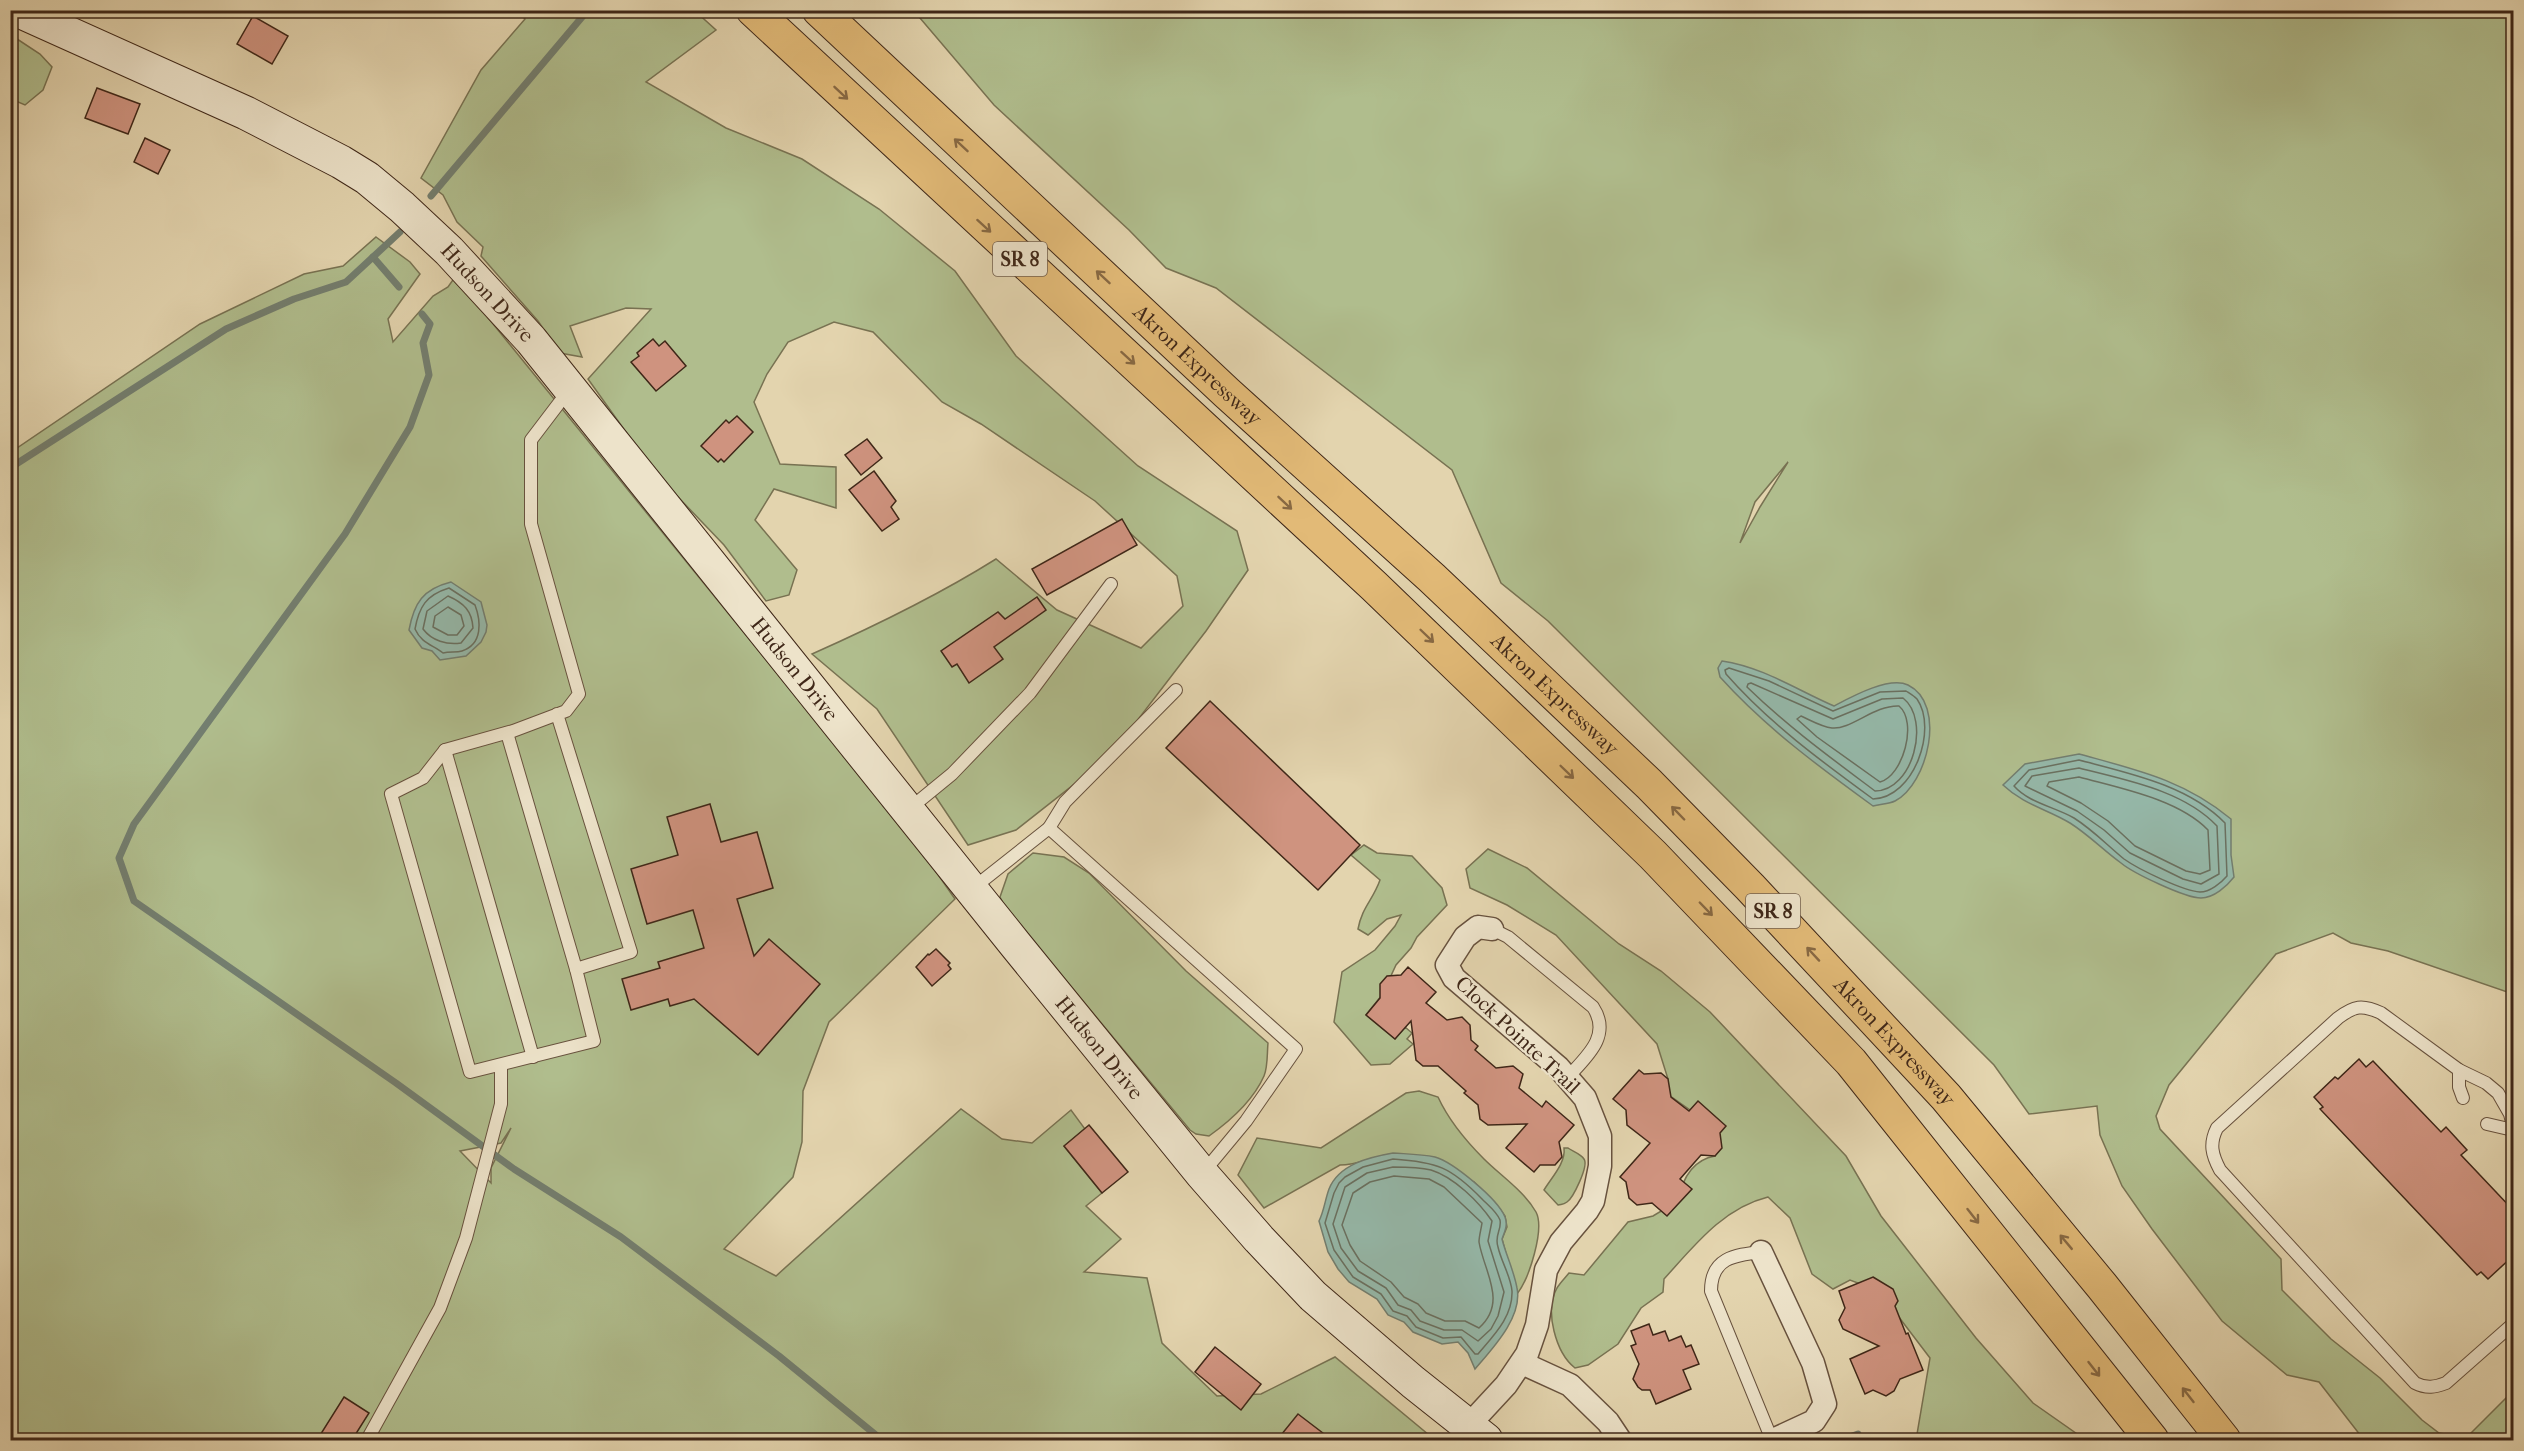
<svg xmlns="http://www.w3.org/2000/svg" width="2524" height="1451" viewBox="0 0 2524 1451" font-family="'IM FELL French Canon',serif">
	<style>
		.green { fill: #b0bd8d; stroke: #787252; stroke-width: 1.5; fill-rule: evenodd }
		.water { fill: #95b8a9; stroke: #737e6f; stroke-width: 1.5 }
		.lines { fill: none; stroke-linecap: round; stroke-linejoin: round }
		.shore { stroke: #6a7060; stroke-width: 1.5 }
		.stream { stroke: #737e6f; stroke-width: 7 }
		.building { fill: #cf937f; stroke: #3f2718; stroke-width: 1.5 }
		.lane-casing { stroke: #68523e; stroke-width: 14 }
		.street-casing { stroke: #68523e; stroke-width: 25 }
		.secondary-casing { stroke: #3f2718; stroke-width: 35 }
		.highway-casing { stroke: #3f2718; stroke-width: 35 }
		.lane { stroke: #ede3ca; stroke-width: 12 }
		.street { stroke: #ede3ca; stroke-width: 22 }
		.secondary { stroke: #ede3ca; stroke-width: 33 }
		.highway { stroke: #e2ba77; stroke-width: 33 }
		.oneway { stroke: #886943 }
		.labels { text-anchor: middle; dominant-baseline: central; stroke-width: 4.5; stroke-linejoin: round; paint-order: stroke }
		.shield { fill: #ede3ca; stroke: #735f4d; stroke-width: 1.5 }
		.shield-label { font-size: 20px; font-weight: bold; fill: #3f2718 }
		.street-label { font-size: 21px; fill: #3f2718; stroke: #ede3ca }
	</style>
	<rect width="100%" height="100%" fill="#e3d4ae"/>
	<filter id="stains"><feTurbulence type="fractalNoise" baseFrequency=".00333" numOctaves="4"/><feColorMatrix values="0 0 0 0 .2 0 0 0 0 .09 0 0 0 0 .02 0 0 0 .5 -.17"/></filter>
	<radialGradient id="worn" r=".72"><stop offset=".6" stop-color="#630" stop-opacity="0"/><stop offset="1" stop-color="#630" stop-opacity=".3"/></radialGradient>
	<!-- green -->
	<g class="green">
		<path d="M518,11H695L716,30L646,82L726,128L802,159L879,209L955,271L1016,356L1138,466L1237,531L1248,570L1206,631L1110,756L1016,830L968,845L877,709L812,654C875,626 937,596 996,559L1057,610L1141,648L1183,606L1177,576L1095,501L981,424L942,402L873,332L834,322L788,342L767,374L754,402L780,464L836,467V508L774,489L755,520L797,570L789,595L766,601L724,545L656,474L588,379L651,309L626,308L570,326L582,357L560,353L538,321L481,256L483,247L457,222L443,195L421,178L481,70L525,19Z"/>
		<path d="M914,11H2513V994L2388,951L2351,943L2333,933L2276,954L2169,1085L2156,1116L2160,1129L2281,1259L2282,1290L2331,1339L2380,1378L2422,1420L2439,1433L2466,1438L2513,1391V1440H2364L2319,1382L2287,1375L2222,1321L2152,1229L2122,1186L2100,1135L2097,1106L2029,1114L1994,1065L1548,621L1501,583L1452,470L1216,288L1166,268L1129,230L994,105ZM1788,462L1760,507L1740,543L1755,502Z"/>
		<path d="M11,35L40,54L52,67L43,90L25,105L11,99Z"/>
		<path d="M376,237L410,262L420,274L388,319L393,342L433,296L448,287L455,277L923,853L955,899L829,1022L803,1091L802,1142L793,1177L724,1249L776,1276L961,1109L1002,1139L1032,1143L1071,1110L1085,1129L1064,1146L1102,1193L1086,1206L1121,1239L1084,1272L1147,1278L1162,1343L1217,1396L1261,1394L1335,1357L1435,1440H11V447L14,450L200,324L304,274L343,266ZM511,1128L491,1168V1183L460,1151L501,1143Z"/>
		<path d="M1364,845L1377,853L1412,856L1442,888L1447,905L1417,937L1411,948L1396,965L1382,995L1366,1015L1395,1039L1405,1027L1412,1033L1407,1039L1413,1044L1390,1064L1371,1065L1334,1022L1342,972L1375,950L1395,926L1401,915L1387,919L1368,935L1358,929C1362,907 1373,900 1380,880L1351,855Z"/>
		<path d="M1488,849L1527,868L1619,944L1661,971L1710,1012L1846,1156L1881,1216L1976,1338L2033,1403L2080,1436L2082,1440H1916L1930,1358L1879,1291L1850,1280L1833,1289L1812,1274L1790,1218L1768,1197C1723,1208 1694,1246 1664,1279L1663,1292L1641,1308L1618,1344L1588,1365L1575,1368C1556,1353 1544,1311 1557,1288C1560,1283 1565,1278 1569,1273L1584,1275L1628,1222L1653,1216L1678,1201C1682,1180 1692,1160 1715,1156L1690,1110L1666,1093L1668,1079L1657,1044L1556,935L1507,905L1470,888L1466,869Z"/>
		<path d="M1033,853L1064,857L1089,873L1186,971L1268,1043C1267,1053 1268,1067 1264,1076C1253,1101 1230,1121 1209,1136L1196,1134L1190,1130L1005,907L1000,897L1008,874Z"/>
		<path d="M1419,1091L1438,1097C1449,1121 1466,1141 1484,1159C1501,1176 1524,1191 1536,1212C1545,1229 1529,1279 1517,1294L1502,1239L1507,1227L1505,1216L1499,1208L1474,1182L1403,1154C1380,1152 1362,1165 1340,1165L1264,1208L1238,1175L1257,1138L1321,1148L1406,1093Z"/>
		<path d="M1564,1148H1568C1572,1151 1581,1154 1584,1159C1589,1166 1573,1198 1567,1202C1563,1205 1562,1204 1558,1205L1544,1190C1551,1178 1566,1163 1564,1148Z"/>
	</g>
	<!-- water -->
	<g class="water">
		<path d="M451,582L481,602L487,625L486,632L481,642L466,656L440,660L432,651L422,648L409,630C414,603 423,589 451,582Z"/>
		<path d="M1722,661C1763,667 1797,690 1834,706C1851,697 1889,676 1908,685C1947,704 1928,784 1895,801C1889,804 1880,804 1873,806C1818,766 1765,727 1720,677L1718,668Z"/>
		<path d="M2079,754C2137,770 2184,780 2231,819V855L2234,877C2227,886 2214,898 2201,898C2185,898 2133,873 2121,863C2103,850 2089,835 2070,823C2047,809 2024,805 2003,785L2025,764Z"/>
		<path d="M1393,1153C1407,1154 1421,1154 1435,1157C1453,1162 1498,1199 1505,1217C1508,1225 1505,1231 1502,1239C1506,1255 1514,1271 1517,1288C1523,1317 1492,1349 1475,1369L1468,1353L1458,1342L1442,1344L1413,1332L1404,1322L1388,1315L1377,1299L1349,1282L1338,1269L1328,1252L1319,1221C1324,1211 1325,1200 1329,1189C1339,1164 1370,1157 1393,1153Z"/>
	</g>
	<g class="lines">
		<!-- shore -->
		<g class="shore">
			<path d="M449,588L475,605C481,621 483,644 462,651C456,653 450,651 443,653C433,645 421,643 415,629C419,607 426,595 449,588Z"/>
			<path d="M448,596C464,603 472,611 473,628L461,643C447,645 432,641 423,629L427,611Z"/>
			<path d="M448,607L461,615L464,626L457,635H448L433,627L435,616Z"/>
			<path d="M1729,668L1769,681L1833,711L1880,692L1906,691C1909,693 1914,696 1917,699C1938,729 1914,798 1873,799C1821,761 1769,723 1726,674L1725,670Z"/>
			<path d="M1751,683L1833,719L1882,699L1903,698C1931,720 1913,791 1875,791C1831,758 1787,726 1747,687L1748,684Z"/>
			<path d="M1899,706C1918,722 1903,776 1880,782L1817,737L1797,719L1801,716C1810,720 1822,727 1832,728C1851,730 1874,705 1899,706Z"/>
			<path d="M2079,760C2128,773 2188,785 2225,823L2227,876C2221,883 2210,892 2200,892C2183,891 2138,869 2124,859C2107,845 2093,830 2074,818C2055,807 2029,803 2014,786L2029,770Z"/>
			<path d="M2079,768C2125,780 2183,790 2217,826L2219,874L2201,884L2183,879L2130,853L2104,830L2077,811L2025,786L2032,776Z"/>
			<path d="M2079,777C2119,788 2178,799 2208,830L2210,870L2200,874L2186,871L2135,846L2108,821L2081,803L2047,786L2049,782Z"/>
			<path d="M1393,1159C1437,1162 1451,1167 1482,1199C1488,1205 1497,1212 1500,1220C1502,1230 1494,1235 1498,1247C1501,1261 1511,1277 1512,1291C1513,1317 1493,1336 1478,1354H1475L1461,1337L1443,1338L1416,1327L1407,1316L1393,1311L1381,1294L1353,1277L1334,1250L1325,1223L1334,1193L1339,1183L1345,1177L1363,1167Z"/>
			<path d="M1393,1167C1406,1167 1419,1167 1431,1170C1454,1177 1479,1202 1492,1221L1488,1241L1504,1292L1498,1316L1491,1329L1478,1341L1462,1330H1444L1420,1321L1411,1310L1398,1305L1386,1288L1358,1271L1341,1248L1333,1224L1345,1187L1367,1173Z"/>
			<path d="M1394,1176L1429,1179L1444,1187L1482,1223C1481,1230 1479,1236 1479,1242C1484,1272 1508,1302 1479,1328L1465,1321H1445L1426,1313L1418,1304L1404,1297L1391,1282L1360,1261L1350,1245L1342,1225L1353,1193L1370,1182Z"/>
		</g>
		<!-- stream -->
		<g class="stream">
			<path d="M431,196L588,10"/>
			<path d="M373,257L399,287"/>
			<path d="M422,314L430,324L423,343L429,375L410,427L345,534L134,824L119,858L134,901L396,1083L514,1169L621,1237L779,1356L882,1440"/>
			<path d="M10,468L226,329L294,299L346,282L400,232"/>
			<path d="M1841,1440L1858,1434"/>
		</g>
	</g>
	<!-- building -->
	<g class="building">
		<path d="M253,16L288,36L272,64L237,44Z"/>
		<path d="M97,88L140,104L128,134L85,118Z"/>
		<path d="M145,138L170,150L158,174L134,162Z"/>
		<path d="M653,339L659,346L665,341L686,366L656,391L631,362L639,356L637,353Z"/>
		<path d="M737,416L753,432L724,462L721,459L718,462L701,446L726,420L729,423Z"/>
		<path d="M867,439L882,458L861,475L845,455Z"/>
		<path d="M874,471L896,501L891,507L899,519L882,531L849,490Z"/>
		<path d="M1122,519L1137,545L1047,595L1032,569Z"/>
		<path d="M1037,597L1046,610L994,647L1003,659L969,683L957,664L952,667L941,651L998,612L1005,619Z"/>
		<path d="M1210,701L1360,845L1318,890L1166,748Z"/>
		<path d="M710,804L721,842L757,832L773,888L737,899L754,956L769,939L820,984L758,1055L694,999L670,1006L668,999L631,1010L622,979L660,968L658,962L704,948L693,910L647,924L631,869L678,855L667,817Z"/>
		<path d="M936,949L950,963L948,965L951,969L932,986L916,967L928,954L929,955Z"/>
		<path d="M1408,967L1436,992L1426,1003L1447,1020L1462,1017L1470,1025L1471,1040L1478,1046L1475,1050L1496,1068L1513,1066L1523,1074L1519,1088L1542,1107L1546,1101L1574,1125L1559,1142L1562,1157L1555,1165H1540L1534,1172L1506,1148L1527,1124L1488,1125L1480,1119L1478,1105L1464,1093L1466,1091L1438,1066H1423L1416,1060L1411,1021L1395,1039L1366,1015L1380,998V984L1387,976L1401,975Z"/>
		<path d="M2359,1059L2366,1067L2373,1061L2441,1132L2446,1127L2467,1150L2461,1155L2514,1211V1255L2488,1279L2481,1272L2477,1275L2320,1109L2323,1107L2314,1097L2335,1077L2338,1079Z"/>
		<path d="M1639,1070L1644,1074L1661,1073L1668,1079L1671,1097L1689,1111L1698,1101L1726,1126L1720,1133L1722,1148L1715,1156L1701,1155L1680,1179L1692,1189L1667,1216L1652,1203L1637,1205L1629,1198L1626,1182L1620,1177L1650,1143L1627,1125L1626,1110L1613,1099Z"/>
		<path d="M1089,1125L1128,1172L1102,1193L1064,1146Z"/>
		<path d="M1873,1277L1893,1289L1898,1301L1895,1306L1906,1334L1908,1333L1923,1370L1900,1379L1894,1391L1886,1396L1873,1390L1865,1394L1850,1359L1879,1346L1843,1329L1839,1320L1845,1308L1839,1291Z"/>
		<path d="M1649,1324L1653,1335L1665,1331L1669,1341L1681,1336L1686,1347L1691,1345L1699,1364L1683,1370L1691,1389L1656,1404L1650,1390H1642L1638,1387L1633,1379L1639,1364L1631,1346L1636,1344L1631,1331Z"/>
		<path d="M1215,1347L1261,1384L1241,1410L1195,1372Z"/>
		<path d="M344,1397L369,1413L352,1440H317Z"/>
		<path d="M1298,1414L1332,1440H1277Z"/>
	</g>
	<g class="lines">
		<defs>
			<g id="lane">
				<path d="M557,714L631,952L576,969L594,1041L470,1072L391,794L423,778L445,750L513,731L566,711L579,694L531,524V440L569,390"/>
				<path d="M507,733L576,969"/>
				<path d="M445,750L533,1057"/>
				<path d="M908,810L952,774L1030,693L1111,584"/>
				<path d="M1049,828L1065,802L1176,690"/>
				<path d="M972,889L1049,828L1296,1049L1246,1121L1202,1174"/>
				<path d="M1492,929L1508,937L1593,1007C1612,1036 1586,1057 1568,1077"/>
				<path d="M2459,1070V1087L2463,1098"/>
				<path d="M2487,1124L2513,1130"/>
				<path d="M2514,1131L2510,1114L2498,1093L2486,1083L2459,1070L2381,1013C2362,1004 2354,1006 2338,1018L2217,1128C2209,1144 2212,1155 2220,1170L2415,1383C2427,1389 2435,1387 2446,1383L2514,1323"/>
				<path d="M1761,1252C1734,1255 1711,1258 1711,1291L1772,1440"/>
				<path d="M367,1440L440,1308L466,1238L501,1104V1066"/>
			</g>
			<g id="street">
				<path d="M1761,1252L1813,1363L1825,1404L1814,1421L1773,1440"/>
				<path d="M1522,1363L1570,1385L1608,1422L1620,1440"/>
				<path d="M1468,1426L1506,1385L1527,1354L1537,1325L1546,1270L1561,1242L1587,1211L1593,1201L1600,1166V1136L1585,1098L1558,1067L1454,978L1447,965L1465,937L1478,927L1492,929"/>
			</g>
			<g id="secondary">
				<path id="s1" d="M17,10L246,113L341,162L367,178L402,207L449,251L531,340L1015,944L1202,1174L1259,1239L1313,1296L1413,1382L1486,1440"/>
			</g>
			<g id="highway">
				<path d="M753,10L1374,586L1653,855L1851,1062L2152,1440"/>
				<path id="s2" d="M819,10L1227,393L1432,578L1649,784L1750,887L1946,1097L2102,1286L2224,1440"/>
			</g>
		</defs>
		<!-- lane casing -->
		<use href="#lane" class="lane-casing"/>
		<!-- street casing -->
		<use href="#street" class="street-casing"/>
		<!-- secondary casing -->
		<use href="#secondary" class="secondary-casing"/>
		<!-- highway casing -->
		<use href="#highway" class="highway-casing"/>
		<!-- lane -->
		<use href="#lane" class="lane"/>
		<!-- street -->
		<use href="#street" class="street"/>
		<!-- secondary -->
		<use href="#secondary" class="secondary"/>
		<!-- highway -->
		<use href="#highway" class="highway"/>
	</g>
	<!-- one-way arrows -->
	<defs><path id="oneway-shaft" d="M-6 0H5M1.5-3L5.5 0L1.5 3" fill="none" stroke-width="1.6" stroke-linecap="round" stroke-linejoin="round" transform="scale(1.5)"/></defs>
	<g class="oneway">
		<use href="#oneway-shaft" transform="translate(841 93) rotate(43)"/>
		<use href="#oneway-shaft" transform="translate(961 145) rotate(-137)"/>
		<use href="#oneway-shaft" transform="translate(984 226) rotate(42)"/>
		<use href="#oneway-shaft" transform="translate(1103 277) rotate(-137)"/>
		<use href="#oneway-shaft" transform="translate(1128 358) rotate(42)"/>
		<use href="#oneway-shaft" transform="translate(1285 503) rotate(43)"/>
		<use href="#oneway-shaft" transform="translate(1427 636) rotate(44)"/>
		<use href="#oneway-shaft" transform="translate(1567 772) rotate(44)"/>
		<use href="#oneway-shaft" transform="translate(1678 813) rotate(-134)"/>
		<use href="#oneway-shaft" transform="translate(1706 909) rotate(46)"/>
		<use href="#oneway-shaft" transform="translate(1813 954) rotate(-133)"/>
		<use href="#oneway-shaft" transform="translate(1973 1216) rotate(52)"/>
		<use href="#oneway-shaft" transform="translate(2066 1242) rotate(-130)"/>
		<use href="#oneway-shaft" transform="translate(2094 1369) rotate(52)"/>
		<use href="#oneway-shaft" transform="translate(2188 1395) rotate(-128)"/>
	</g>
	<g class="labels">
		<!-- shield labels -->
		<g class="shield">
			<rect x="993" y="242" width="54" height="34" rx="4.5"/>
			<rect x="1746" y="894" width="54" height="34" rx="4.5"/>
		</g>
		<g class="shield-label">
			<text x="1020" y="259">SR 8</text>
			<text x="1773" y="911">SR 8</text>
		</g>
		<!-- street labels -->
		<g class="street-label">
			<text stroke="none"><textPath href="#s1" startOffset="555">Hudson Drive</textPath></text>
			<text stroke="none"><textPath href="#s2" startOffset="519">Akron Expressway</textPath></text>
			<text stroke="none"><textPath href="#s1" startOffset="1041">Hudson Drive</textPath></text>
			<text stroke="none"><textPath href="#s2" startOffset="1005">Akron Expressway</textPath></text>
			<text transform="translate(1518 1035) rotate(43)">Clock Pointe Trail</text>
			<text stroke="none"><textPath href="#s2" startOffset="1491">Akron Expressway</textPath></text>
			<text stroke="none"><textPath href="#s1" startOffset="1527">Hudson Drive</textPath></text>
		</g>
	</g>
	<!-- margin -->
	<rect width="2524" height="1451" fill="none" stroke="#e3d4ae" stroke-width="36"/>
	<rect x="12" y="12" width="2500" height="1427" fill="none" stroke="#3f2718" stroke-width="3"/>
	<rect x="18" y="18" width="2488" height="1415" fill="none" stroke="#3f2718" stroke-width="1.5"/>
	<rect width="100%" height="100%" filter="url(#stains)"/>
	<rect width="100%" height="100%" fill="url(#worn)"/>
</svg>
